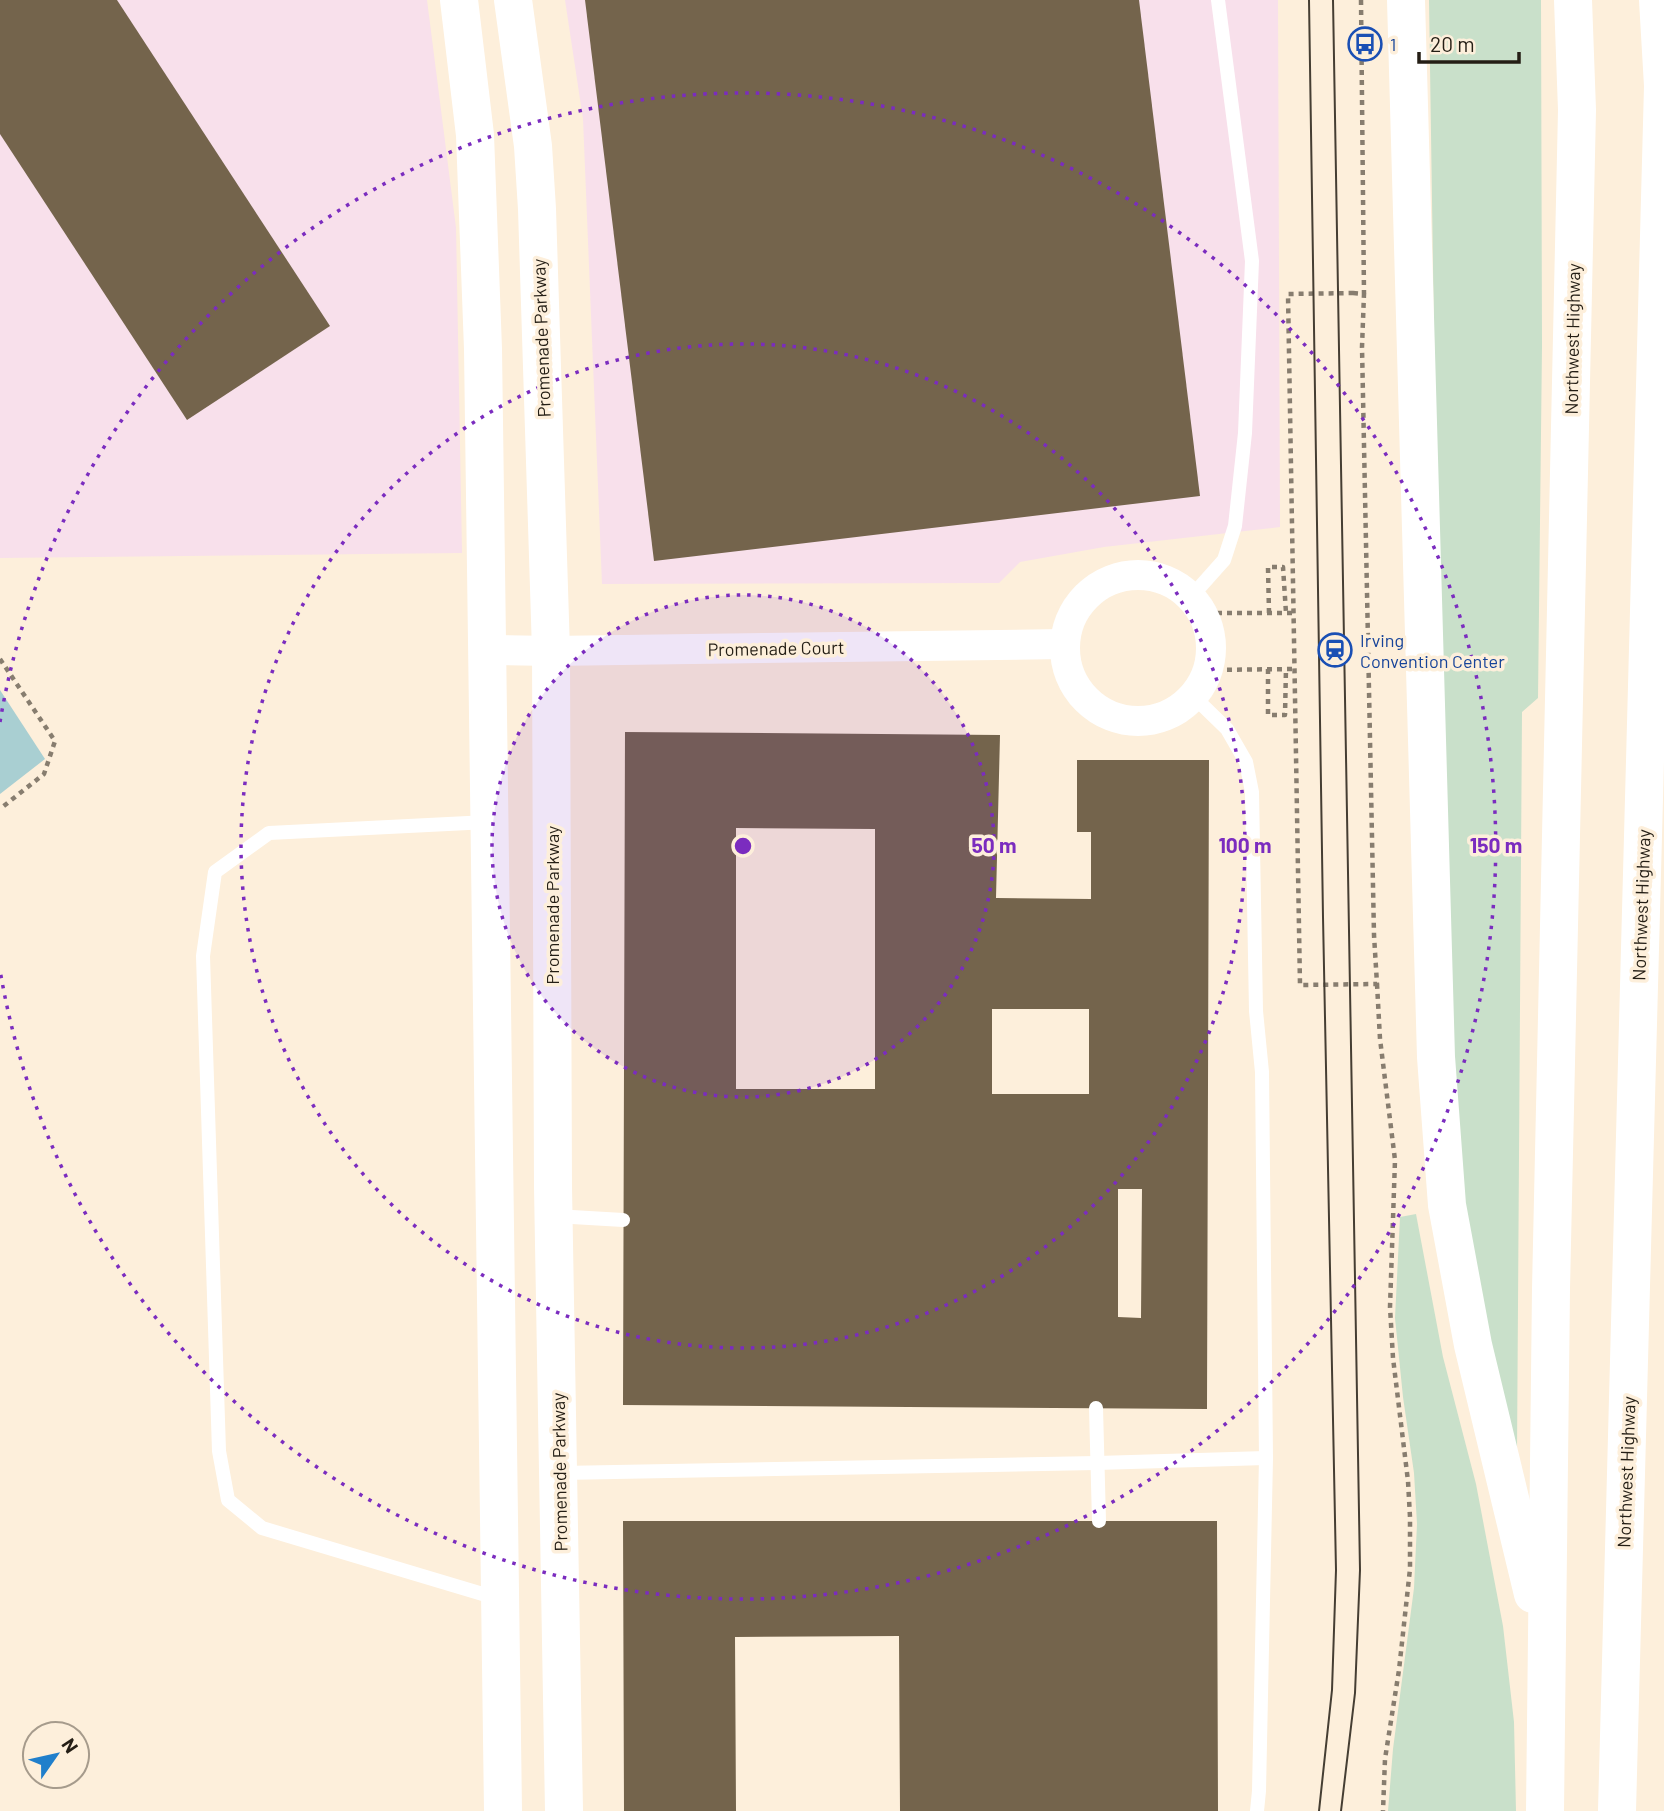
<svg xmlns="http://www.w3.org/2000/svg" width="1664" height="1811" viewBox="0 0 1664 1811" font-family="Barlow,sans-serif">
	<style>
		.commercial { fill: #f8e0eb }
		.green { fill: #c9e0ca }
		.water { fill: #a9cfd2 }
		.building { fill: #74644c; fill-rule: evenodd }
		.lines { fill: none; stroke-linecap: round; stroke-linejoin: round }
		.path { stroke: #877d6f; stroke-width: 4.5; stroke-dasharray: 5 5; stroke-linecap: butt }
		.lane { stroke: #fff; stroke-width: 14 }
		.street { stroke: #fff; stroke-width: 30 }
		.secondary { stroke: #fff; stroke-width: 38 }
		.primary { stroke: #fff; stroke-width: 38 }
		.tram { stroke: #453e33; stroke-width: 2 }
		.ring { fill: none; stroke: #7b2cbf; stroke-width: 3.5; stroke-dasharray: 3.5 7 }
		.labels { text-anchor: middle; dominant-baseline: central; stroke-width: 7; stroke-linejoin: round; paint-order: stroke }
		.transit-label { font-size: 18px; fill: #164399; stroke: #fdefdb; text-anchor: start }
		.street-label { font-size: 18px; fill: #241e15; stroke: #fdefdb }
		.centre { fill: #7b2cbf; stroke: #fdefdb; stroke-width: 3.5 }
		.ring-label { font-size: 21px; text-anchor: middle; font-weight: bold; fill: #7b2cbf; stroke: #fdefdb; stroke-width: 7; stroke-linejoin: round; paint-order: stroke }
	</style>
	<rect width="100%" height="100%" fill="#fdefdb"/>
	<!-- commercial -->
	<g class="commercial">
		<path d="M0,0H427L456,228L462,553L0,558Z"/>
		<path d="M565,0H1278L1280,527L1104,547L1020,562L999,583L602,584L583,119Z"/>
	</g>
	<!-- green -->
	<g class="green">
		<path d="M1429,0H1541L1542,346L1538,698L1522,712L1517,1454L1463,1224L1450,1066L1436,468Z"/>
		<path d="M1416,1214L1443,1357L1476,1484L1503,1626L1514,1722L1516,1811H1388L1393,1749L1414,1588L1417,1524L1414,1473L1403,1397L1395,1318L1400,1217Z"/>
	</g>
	<!-- water -->
	<path class="water" d="M0,690L45,759L0,794Z"/>
	<!-- building -->
	<g class="building">
		<path d="M0,0H117L330,326L187,420L0,134Z"/>
		<path d="M585,0H1139L1200,496L654,561Z"/>
		<path d="M625,732L1000,735L996,898L1091,899V832H1077V760H1209L1207,1409L623,1405ZM736,828L875,829V1089H736ZM992,1009H1089V1094H992ZM1118,1189H1142L1141,1318L1118,1317Z"/>
		<path d="M623,1521H1217L1218,1811H900L899,1636L735,1637L736,1811H624Z"/>
	</g>
	<g class="lines">
		<!-- path -->
		<g class="path">
			<path d="M1361,0L1364,294"/>
			<path d="M1353,293L1364,294L1362,347L1374,935L1377,984L1300,985L1288,294Z"/>
			<path d="M1207,613H1294"/>
			<path d="M1269,613L1268,567H1283L1286,613"/>
			<path d="M0,659L55,741L44,774L0,809"/>
			<path d="M1268,669V715H1285L1286,668"/>
			<path d="M1207,670L1294,669"/>
			<path d="M1377,984L1380,1039L1395,1160L1390,1307L1393,1358L1408,1481L1410,1517V1569L1399,1670L1385,1759L1383,1811"/>
		</g>
		<!-- lane -->
		<g class="lane">
			<path d="M1191,597L1224,560L1235,526L1245,433L1252,261L1218,0"/>
			<path d="M1192,695L1227,729L1246,762L1252,792L1256,1011L1262,1072L1266,1458L1259,1791L1257,1811"/>
			<path d="M488,822L269,833L215,872L203,956L219,1451L228,1500L262,1528L496,1598"/>
			<path d="M555,1216L623,1220"/>
			<path d="M1096,1408L1099,1521"/>
			<path d="M561,1473L1097,1463L1266,1458"/>
		</g>
		<!-- street -->
		<g class="street">
			<circle cx="1138" cy="648" r="73"/>
			<path d="M487,650L551,651L1064,644"/>
		</g>
		<!-- secondary -->
		<g class="secondary">
			<path d="M459,0L475,135L483,349L503,1811"/>
			<path d="M513,0L533,146L537,209L551,651L553,1187L564,1811"/>
		</g>
		<!-- primary -->
		<g class="primary">
			<path d="M1406,0L1436,1057L1447,1205L1473,1345L1533,1594"/>
			<path d="M1545,1811L1551,1289L1577,110L1573,0"/>
			<path d="M1617,1811L1663,86L1658,0"/>
		</g>
		<!-- tram -->
		<g class="tram">
			<path d="M1309,0L1323,917L1336,1570L1332,1690L1319,1811"/>
			<path d="M1333,0L1360,1570L1355,1693L1341,1811"/>
		</g>
	</g>
	<!-- distance rings -->
	<circle cx="743" cy="846" r="251" fill="#7b2cbf" fill-opacity=".12"/>
	<g class="ring">
		<circle cx="743" cy="846" r="251"/>
		<circle cx="743" cy="846" r="502"/>
		<path d="M0 722A753 753 0 1 1 0 970"/>
	</g>
	<!-- icons -->
	<defs>
		<symbol id="bus-ring" viewBox="-11 -11 22 22"><circle r="9.5" fill="#fdefdb" stroke="#1a4fb4" stroke-width="1.5"/><path d="M-5-6H5V4H4V6H2V4H-2V6H-4V4H-5ZM-3.5-4V0h7V-4ZM-3.5 1.2v1.5H-2V1.2ZM2 1.2v1.5H3.5V1.2Z" fill="#1a4fb4"/></symbol>
		<symbol id="station-ring" viewBox="-11 -11 22 22"><circle r="9.5" fill="#fdefdb" stroke="#1a4fb4" stroke-width="1.5"/><path d="M-3-6H3Q5-6 5-4V2Q5 4 3 4L4.5 6H3L1.5 4h-3L-3 6H-4.5L-3 4Q-5 4-5 2V-4Q-5-6-3-6ZM-3.5-4v3h7v-3ZM-3.5 1v1.5H-2V1ZM2 1v1.5H3.5V1Z" fill="#1a4fb4"/></symbol>
	</defs>
	<g fill-rule="evenodd">
		<use href="#bus-ring" x="1346" y="25" width="38" height="38"/>
		<use href="#station-ring" x="1316" y="631" width="38" height="38"/>
	</g>
	<g class="labels">
		<!-- transit labels -->
		<g class="transit-label">
			<text x="1390" y="44">1</text>
			<text x="1360" y="640">Irving<tspan x="1360" dy="21">Convention Center</tspan></text>
		</g>
		<!-- street labels -->
		<g class="street-label">
			<text transform="translate(541 338) rotate(-92)">Promenade Parkway</text>
			<text transform="translate(1572 339) rotate(-89)">Northwest Highway</text>
			<text transform="translate(776 648) rotate(-1)">Promenade Court</text>
			<text transform="translate(552 905) rotate(-90)">Promenade Parkway</text>
			<text transform="translate(1641 905) rotate(-88)">Northwest Highway</text>
			<text transform="translate(559 1472) rotate(-91)">Promenade Parkway</text>
			<text transform="translate(1626 1472) rotate(-88)">Northwest Highway</text>
		</g>
	</g>
	<circle cx="743" cy="846" r="10" class="centre"/>
	<g class="ring-label">
		<text x="994" y="853">50 m</text>
		<text x="1245" y="853">100 m</text>
		<text x="1496" y="853">150 m</text>
	</g>
	<!-- north arrow -->
	<g transform="translate(56 1755) rotate(56)"><circle r="33" fill="#fdefdb" stroke="#a69b8c" stroke-width="2"/>
	<path d="M0-5L12 26L0 18L-12 26Z" fill="#207fcb"/>
	<text y="-10" font-size="19" font-weight="bold" text-anchor="middle" fill="#241e15">N</text>
	</g>
	<!-- scale -->
	<path d="M1419 52v10h100v-10" fill="none" stroke="#241e15" stroke-width="3.5"/>
	<text x="1430" y="52" font-size="21" fill="#241e15" stroke="#fdefdb" stroke-width="5" paint-order="stroke">20 m</text>
</svg>
